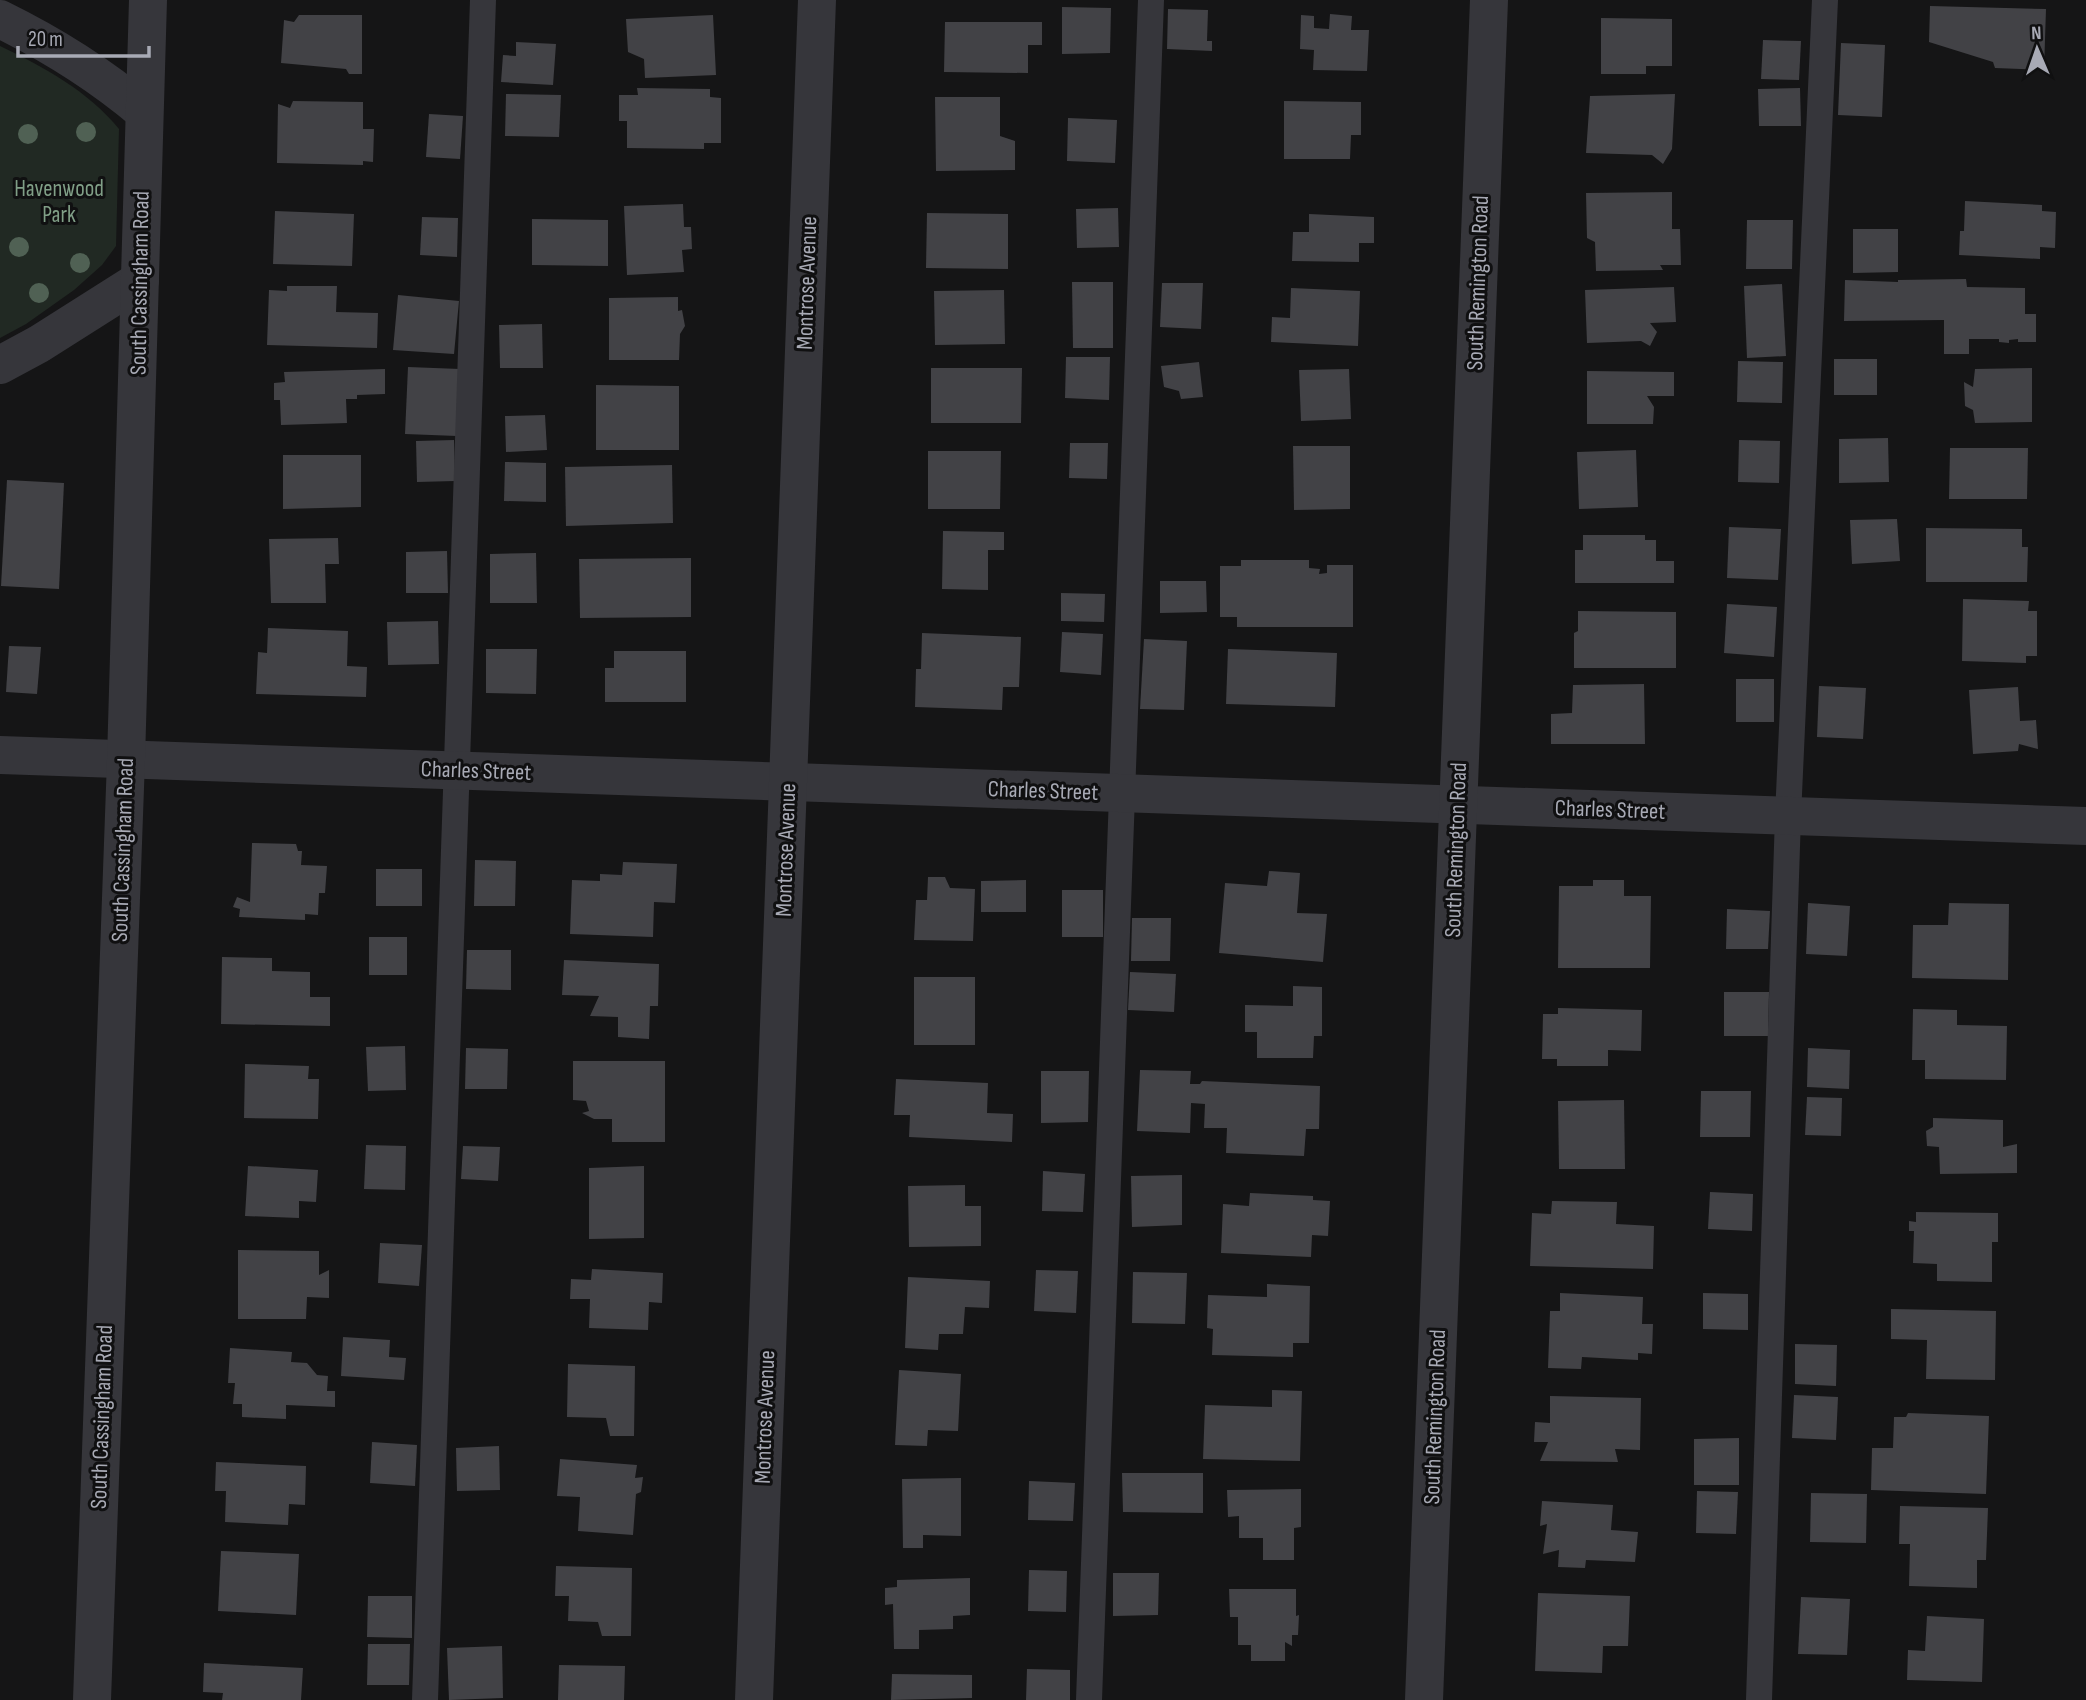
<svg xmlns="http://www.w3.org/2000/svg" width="2086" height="1700" viewBox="0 0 2086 1700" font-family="'Sofia Sans Condensed',sans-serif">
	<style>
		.green { fill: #212923 }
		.building { fill: #424246 }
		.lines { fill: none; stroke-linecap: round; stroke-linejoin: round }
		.service { stroke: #36363b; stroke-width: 26 }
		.minor { stroke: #36363b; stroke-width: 38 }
		.tree { fill: #506154 }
		.labels { text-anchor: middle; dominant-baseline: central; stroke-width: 6; stroke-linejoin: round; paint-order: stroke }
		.park-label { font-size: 23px; fill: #809f87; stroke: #101011 }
		.street-label { font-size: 23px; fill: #a8aab5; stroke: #101011 }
	</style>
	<rect width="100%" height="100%" fill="#151516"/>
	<!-- green -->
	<path class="green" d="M0,46C44,67 88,91 119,129L116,246L102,265L74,290L26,324L0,338Z"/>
	<!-- building -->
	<g class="building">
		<path d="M1930,6L2046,9L2044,70L1995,68L1993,62L1929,42Z"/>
		<path d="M1062,7L1111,8L1110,53L1062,54Z"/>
		<path d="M1168,9L1208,10L1207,41H1212V51L1167,49Z"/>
		<path d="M1330,14L1352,16L1351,30H1369L1367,71L1313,70L1314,50L1300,49L1301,15L1314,16V28L1329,29Z"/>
		<path d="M299,15H362V74H349L346,69L281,63L284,20L294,22Z"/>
		<path d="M713,15L716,75L645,78L644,59L628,52L626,19Z"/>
		<path d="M1601,18L1672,19V66H1646V74H1601Z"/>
		<path d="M945,22H1042V45H1028V73L944,72Z"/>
		<path d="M1763,40L1801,41L1799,80L1761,79Z"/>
		<path d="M516,42L556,44L553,85L501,82L503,55L516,56Z"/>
		<path d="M1841,43L1885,45L1882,117L1838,115Z"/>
		<path d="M637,88L710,89V97L721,98V143H704V149L627,148V121H619V95H638Z"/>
		<path d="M1800,88L1801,126H1759L1758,89Z"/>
		<path d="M506,94L561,95L559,137L505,136Z"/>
		<path d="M1675,94L1672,149L1663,164L1652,155L1586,153L1590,96Z"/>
		<path d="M935,97H1000V136L1015,141V170L936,171Z"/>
		<path d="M293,101L363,102V129H374L373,162L363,161V165L277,163L278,104L290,108Z"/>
		<path d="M1284,101L1361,102V135H1351L1350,159H1284Z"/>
		<path d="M429,114L463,116L460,159L426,157Z"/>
		<path d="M1068,118L1117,120L1115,163L1067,161Z"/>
		<path d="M1672,192V229H1680L1681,265H1660L1663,270L1596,271L1595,242L1587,238L1586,193Z"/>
		<path d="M1965,201L2042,205V211L2056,212L2055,248L2040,247V259L1959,255L1960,231H1964Z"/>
		<path d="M683,204L684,227H691L692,249L682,250L684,272L627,275L624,206Z"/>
		<path d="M1118,208L1119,247L1077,248L1076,209Z"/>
		<path d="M275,211L354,214L352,266L273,264Z"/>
		<path d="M927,213L1008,214V269L926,268Z"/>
		<path d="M1309,214L1374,217V243H1359V262L1292,261L1293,232H1309Z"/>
		<path d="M422,217L458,218L457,257L420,255Z"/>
		<path d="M532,219L608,220V266L532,265Z"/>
		<path d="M1747,220H1793L1792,269H1746Z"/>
		<path d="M1853,229H1898V272L1853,273Z"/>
		<path d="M1966,279L1967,287L2025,288V314H2036V342H2018V339L2009,340V343L1999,342V339H1969V354H1944V320L1844,321L1845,280L1898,282V280Z"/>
		<path d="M1072,282H1113V348H1073Z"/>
		<path d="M1162,283H1203L1201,329L1160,327Z"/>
		<path d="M1782,284L1786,356L1747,358L1744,286Z"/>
		<path d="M287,286H337L336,312L378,313L377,348L267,345L269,290L287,291Z"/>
		<path d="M1674,287L1676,322L1650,323L1657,332L1650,346L1641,341L1587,343L1585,290Z"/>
		<path d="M1291,288L1360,291L1358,346L1271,342L1272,317L1290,318Z"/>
		<path d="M1004,290L1005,344L935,345L934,291Z"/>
		<path d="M398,295L459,301L454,354L393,350Z"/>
		<path d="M678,297V311L682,310L685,326L680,334L679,360H609V298Z"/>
		<path d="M542,324L543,368H500L499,325Z"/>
		<path d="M1066,357H1110L1109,400L1065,398Z"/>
		<rect x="1834" y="359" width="43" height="36"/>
		<path d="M1738,361L1783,362L1782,403L1737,402Z"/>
		<path d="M1199,362L1203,397L1181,399L1179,391L1164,387L1161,366Z"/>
		<path d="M408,367L460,369L457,436L405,434Z"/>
		<path d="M931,368H1022L1021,423H931Z"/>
		<path d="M2032,368V422L1975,423L1973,410L1965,406L1964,382L1973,387L1975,369Z"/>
		<path d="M385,369V394L357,395V399H346L347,423L281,425L280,400H274V383L285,382L284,372Z"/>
		<path d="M1349,369L1351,419L1301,421L1299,370Z"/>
		<path d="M1587,371L1674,372V396H1647L1654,407L1653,424H1587Z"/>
		<path d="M596,385L679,386V450H596Z"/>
		<path d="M545,415L547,450L506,452L505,416Z"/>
		<path d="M1888,438L1889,482L1839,483V439Z"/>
		<path d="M454,440L455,481L417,482L416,441Z"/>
		<path d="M1739,440L1780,441L1779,483L1738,482Z"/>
		<path d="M1070,443H1108L1107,479L1069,478Z"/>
		<path d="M1293,446H1350V509L1294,510Z"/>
		<path d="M1950,448H2028L2027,499H1949Z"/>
		<path d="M1636,450L1638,507L1579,509L1577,452Z"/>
		<path d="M928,451H1001L1000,509H928Z"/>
		<path d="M283,455H361V507L283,509Z"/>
		<path d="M505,462L546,463V502L504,501Z"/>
		<path d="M672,465L673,523L566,526L565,467Z"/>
		<path d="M7,480L64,483L59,589L1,586Z"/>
		<path d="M1897,519L1900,561L1852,564L1850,520Z"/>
		<path d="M1729,527L1781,529L1778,580L1727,578Z"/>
		<path d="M1926,528L2022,529V547H2028L2027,582H1926Z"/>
		<path d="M943,531L1004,532V550H988V590L942,589Z"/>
		<path d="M1583,535H1645V540H1656V561H1674V583H1575V550H1583Z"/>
		<path d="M338,538L339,564H325L326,603H271L269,539Z"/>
		<path d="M447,551L448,593H406V552Z"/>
		<path d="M536,553L537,603H490V554Z"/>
		<path d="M691,558V617L580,618L579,559Z"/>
		<path d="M1241,560H1309V568L1320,569L1319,574L1327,573V565H1353V627H1237V617H1220V566H1241Z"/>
		<path d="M1160,581H1206L1207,612L1160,613Z"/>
		<path d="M1061,593L1105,594L1104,622L1061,621Z"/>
		<path d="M1963,599L2029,601L2028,611H2037V656H2026V663L1962,661Z"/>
		<path d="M1727,604L1777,607L1774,657L1724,653Z"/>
		<path d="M1578,611L1676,612V668H1574V633L1578,631Z"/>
		<path d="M438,621L439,664L388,665L387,622Z"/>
		<path d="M268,628L348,631L347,666L367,667L366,697L256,694L258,652L267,653Z"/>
		<path d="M1062,632L1103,634L1101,675L1060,672Z"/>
		<path d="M922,633L1021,637L1019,687H1003L1002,710L915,707L916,669H921Z"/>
		<path d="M1144,639L1187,641L1184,710L1140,709Z"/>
		<path d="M9,646L41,647L37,694L6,692Z"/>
		<path d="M486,649H537L536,694L486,693Z"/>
		<path d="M1228,649L1337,653L1335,707L1226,704Z"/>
		<path d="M614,651H686V702H605V668H614Z"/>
		<rect x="1736" y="679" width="38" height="43"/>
		<path d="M1644,684L1645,744H1551V714L1572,713L1573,685Z"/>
		<path d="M1819,686L1866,688L1863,739L1817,737Z"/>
		<path d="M2018,687L2020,721L2036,720L2038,749L2019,744L2018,751L1973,754L1969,690Z"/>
		<path d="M252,843L296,844L298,851H302L301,865L327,866L325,893H319L318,915L305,914V920L239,917L240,909L233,907L237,897L250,902Z"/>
		<path d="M475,860L516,861L515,906H474Z"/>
		<path d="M623,862L677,864L675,903L654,902L653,937L570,934L572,880L600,881V874L622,875Z"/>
		<rect x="376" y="869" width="46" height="37"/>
		<path d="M1269,871L1300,873L1297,913L1327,914L1323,962L1219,953L1225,883L1267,886Z"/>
		<path d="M928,877H945L950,888L975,889L973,941L914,940L916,900H927Z"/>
		<path d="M1026,880V912H981V881Z"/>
		<path d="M1593,880H1624V896H1651L1650,968H1558L1559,886H1593Z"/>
		<rect x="1062" y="890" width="41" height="47"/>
		<path d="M1808,903L1850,906L1847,956L1806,954Z"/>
		<path d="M1949,903L2009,904L2008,980L1912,978L1913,925H1948Z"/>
		<path d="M1727,909L1770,911L1768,949H1726Z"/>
		<path d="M1132,918H1171L1170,961H1131Z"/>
		<rect x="369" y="937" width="38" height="38"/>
		<path d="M467,950H511V990L466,989Z"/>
		<path d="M222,957L272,958V971L310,972V997H330V1026L221,1024Z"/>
		<path d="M564,960L659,964L658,1006H650L649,1039L618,1037V1017L590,1016L599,996L562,995Z"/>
		<path d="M1130,972L1176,974L1174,1012L1128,1010Z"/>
		<rect x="914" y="977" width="61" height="68"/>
		<path d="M1293,986L1322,987V1036H1314L1313,1058H1257V1032H1245V1005L1293,1006Z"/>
		<path d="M1724,992H1769L1768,1036H1724Z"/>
		<path d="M1558,1008L1642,1010L1641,1051L1608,1050V1066H1557V1059H1542L1543,1014H1558Z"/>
		<path d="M1913,1009L1957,1010V1025L2007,1026L2006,1080L1925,1079V1060H1912Z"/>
		<path d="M405,1046L406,1090L368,1091L366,1047Z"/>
		<path d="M466,1048L508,1049L507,1089H465Z"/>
		<path d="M1808,1048L1850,1050L1849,1089L1807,1087Z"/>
		<path d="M573,1061H665V1142H612V1119H594L582,1113L589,1111L586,1101L573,1100Z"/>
		<path d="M245,1064L309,1066L308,1079H319L318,1119L244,1118Z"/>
		<path d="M1140,1070L1191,1071L1190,1084H1200L1202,1081L1320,1086L1319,1129H1306L1304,1156L1226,1153L1227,1128H1204L1205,1104L1191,1103L1190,1133L1137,1131Z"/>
		<path d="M1041,1071H1089L1088,1122L1041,1123Z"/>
		<path d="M896,1079L988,1083L987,1113L1013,1114L1012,1142L909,1137L910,1115H894Z"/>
		<path d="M1701,1091H1751L1750,1137H1700Z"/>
		<path d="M1807,1097L1842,1098L1841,1136L1805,1135Z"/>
		<path d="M1624,1100L1625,1169H1559L1558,1101Z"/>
		<path d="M1933,1118L2003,1120V1147L2017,1144V1173L1940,1174L1939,1147L1927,1146L1926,1131L1933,1127Z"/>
		<path d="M366,1145L406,1146L405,1190L364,1189Z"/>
		<path d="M463,1146L500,1147L498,1181L461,1179Z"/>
		<path d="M248,1166L318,1170L316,1202L299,1201V1218L245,1216Z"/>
		<path d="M644,1166V1238L589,1239V1168Z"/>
		<path d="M1043,1171L1085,1174L1083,1212L1042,1211Z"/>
		<path d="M1182,1175V1225L1132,1227L1131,1176Z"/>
		<path d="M965,1185V1206H981V1246L909,1247L908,1186Z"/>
		<path d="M1710,1192L1753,1194L1752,1231L1708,1229Z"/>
		<path d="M1250,1193L1313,1196V1200L1330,1201L1328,1236L1312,1235L1311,1257L1221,1253L1223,1204L1249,1206Z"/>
		<path d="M1552,1201L1617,1202L1616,1224L1654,1226L1653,1269L1530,1266L1532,1213L1551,1214Z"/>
		<path d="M1916,1212L1998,1213V1242H1992V1282L1937,1281V1264L1913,1263L1914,1231H1909V1221L1916,1222Z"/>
		<path d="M380,1243L422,1245L419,1286L378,1283Z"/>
		<path d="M238,1250L319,1251V1275L329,1270V1298L307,1297L306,1319H238Z"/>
		<path d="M592,1269L663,1273L662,1303L649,1302L648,1330L589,1328L590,1299H570L571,1279L591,1280Z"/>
		<path d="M1036,1270L1078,1271L1076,1313L1034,1311Z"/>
		<path d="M1133,1272L1187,1273L1185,1324L1132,1323Z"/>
		<path d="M908,1277L990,1281L989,1308L965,1307L963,1334H939L938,1350L905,1348Z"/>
		<path d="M1267,1284L1310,1286L1309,1343H1293V1357L1212,1355L1213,1329L1207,1328L1208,1295L1267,1297Z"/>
		<path d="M1560,1293L1643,1297L1642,1324H1653L1652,1354L1638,1353V1360L1582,1357L1581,1369L1548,1368L1550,1311H1560Z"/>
		<path d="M1703,1293L1748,1294V1330L1703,1329Z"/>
		<path d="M1891,1309L1996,1311L1995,1380L1926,1379L1927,1340L1891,1339Z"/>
		<path d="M343,1337L390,1340L389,1357L406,1358L404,1380L341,1376Z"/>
		<path d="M1795,1344L1837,1345L1836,1386L1795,1384Z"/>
		<path d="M230,1348L292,1352L291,1362L307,1363L317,1375L328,1376L327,1391H335V1407L286,1405V1419L242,1417V1404H233L235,1383H228Z"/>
		<path d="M568,1364L635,1366L634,1436H610L606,1418L567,1417Z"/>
		<path d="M899,1370L961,1374L958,1431L928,1430L927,1446L895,1445Z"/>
		<path d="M1272,1390L1302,1391L1300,1461L1203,1459L1205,1405L1272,1407Z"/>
		<path d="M1794,1395L1838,1397L1836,1440L1792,1438Z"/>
		<path d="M1550,1396L1641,1398L1640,1450L1615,1449L1618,1462L1540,1461L1548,1442H1534L1535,1422L1550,1423Z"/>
		<path d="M1908,1413L1989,1416L1986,1494L1871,1490L1872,1448H1893L1894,1417H1906Z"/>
		<path d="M1739,1438V1485H1694V1439Z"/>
		<path d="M372,1442L417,1445L415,1486L370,1483Z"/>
		<path d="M499,1446L500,1490L457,1491L456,1448Z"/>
		<path d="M560,1459L637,1465L635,1478L643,1477L641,1492L636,1494L633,1535L578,1531L580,1497L557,1496Z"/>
		<path d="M216,1462L306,1466L305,1505L289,1504L288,1525L225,1522L226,1491H215Z"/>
		<path d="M1122,1473H1203V1513L1123,1512Z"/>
		<path d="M961,1478V1536L923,1535V1548H903L902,1479Z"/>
		<path d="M1029,1481L1075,1483L1073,1521L1028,1520Z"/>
		<path d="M1301,1489V1527L1294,1528V1560H1263V1538H1239V1516L1228,1517L1227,1490Z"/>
		<path d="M1697,1491L1738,1492L1736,1534L1696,1533Z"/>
		<path d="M1811,1493L1867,1494L1866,1543L1810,1542Z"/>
		<path d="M1542,1501L1613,1505L1611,1530L1638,1532L1635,1562L1586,1560L1585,1568L1558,1567L1559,1550L1543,1554L1547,1524L1540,1526Z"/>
		<path d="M1900,1506L1988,1508L1986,1560H1977V1588L1909,1586L1910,1544H1899Z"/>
		<path d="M221,1551L299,1554L296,1615L218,1611Z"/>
		<path d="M556,1566L632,1568L631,1636H602L598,1622L568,1621L569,1596H555Z"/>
		<path d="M1029,1570L1067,1571L1066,1612L1028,1611Z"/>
		<path d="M1113,1573H1159L1158,1615L1113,1616Z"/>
		<path d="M970,1578V1615L953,1616V1629L919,1630V1649H894L893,1604L885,1605V1588L897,1587V1580Z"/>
		<path d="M1229,1589H1296V1616L1299,1615L1298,1635H1292V1646L1285,1642V1661H1251V1645H1238V1617H1230Z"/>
		<path d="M1538,1593L1630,1596L1628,1646H1603L1602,1673L1535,1671Z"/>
		<path d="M368,1596H412V1638L367,1637Z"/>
		<path d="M1801,1597L1850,1599L1847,1655L1798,1654Z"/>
		<path d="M1927,1616L1984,1619L1982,1682L1907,1680L1908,1650L1925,1651Z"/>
		<path d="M368,1644H410L409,1685H367Z"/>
		<path d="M502,1646L503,1698L449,1700L447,1648Z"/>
		<path d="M204,1663L303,1668L301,1700H222L223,1693L203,1692Z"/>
		<path d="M559,1665L625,1666L624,1700H558Z"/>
		<path d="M1027,1669L1070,1670V1700H1026Z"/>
		<path d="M892,1674L972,1675V1698L891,1700Z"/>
	</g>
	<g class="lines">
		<!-- service -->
		<g class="service">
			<path d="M425,1700L483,0"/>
			<path d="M1089,1700L1151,0"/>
			<path d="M1759,1700L1788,816L1825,0"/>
		</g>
		<!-- minor -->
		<g class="minor">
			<path d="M0,19C53,45 98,73 143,111"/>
			<path d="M0,365L39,344L140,280"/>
			<path d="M0,755L2086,826"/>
			<path d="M92,1700L126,760L148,0"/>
			<path d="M754,1700L817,0"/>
			<path d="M1424,1700L1489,0"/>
		</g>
	</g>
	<!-- trees -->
	<g class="tree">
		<circle cx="86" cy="132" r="10"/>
		<circle cx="28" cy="134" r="10"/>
		<circle cx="19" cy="247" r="10"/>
		<circle cx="80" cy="263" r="10"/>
		<circle cx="39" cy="293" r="10"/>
	</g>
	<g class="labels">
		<!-- park labels -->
		<g class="park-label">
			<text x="59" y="189">Havenwood<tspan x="59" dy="26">Park</tspan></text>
		</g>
		<!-- street labels -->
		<g class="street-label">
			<text transform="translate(140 283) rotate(-89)">South Cassingham Road</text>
			<text transform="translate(807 283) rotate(-88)">Montrose Avenue</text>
			<text transform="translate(1478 283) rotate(-88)">South Remington Road</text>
			<text transform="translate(476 771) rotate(2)">Charles Street</text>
			<text transform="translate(1043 791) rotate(2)">Charles Street</text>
			<text transform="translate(1610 810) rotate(2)">Charles Street</text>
			<text transform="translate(123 850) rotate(-88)">South Cassingham Road</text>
			<text transform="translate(786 850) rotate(-88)">Montrose Avenue</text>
			<text transform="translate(1456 850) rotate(-88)">South Remington Road</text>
			<text transform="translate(102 1417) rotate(-88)">South Cassingham Road</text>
			<text transform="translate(765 1417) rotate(-88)">Montrose Avenue</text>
			<text transform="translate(1435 1417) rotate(-88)">South Remington Road</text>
		</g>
	</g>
	<!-- north arrow -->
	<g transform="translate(2037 49) rotate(358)" stroke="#101011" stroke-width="5" paint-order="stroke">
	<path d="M0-5L12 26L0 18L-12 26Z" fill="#a8aab5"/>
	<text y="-10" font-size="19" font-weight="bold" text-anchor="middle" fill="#a8aab5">N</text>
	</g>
	<!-- scale -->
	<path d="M18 46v10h131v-10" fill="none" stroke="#a8aab5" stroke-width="3.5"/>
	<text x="28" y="46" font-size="21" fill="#a8aab5" stroke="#101011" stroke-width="5" paint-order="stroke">20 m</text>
</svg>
